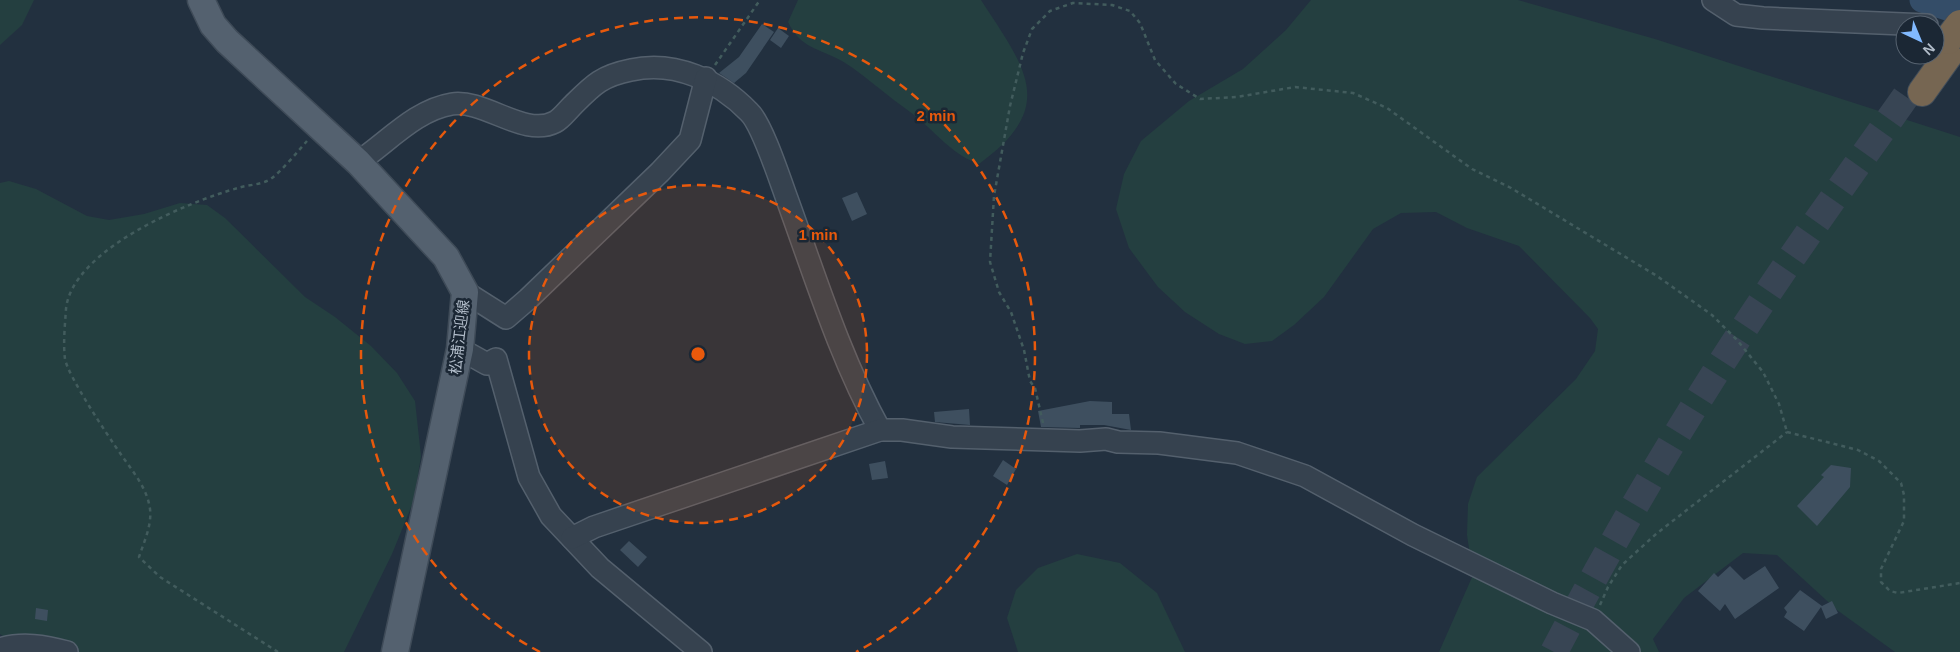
<svg xmlns="http://www.w3.org/2000/svg" width="1960" height="652" viewBox="0 0 1960 652" font-family="Helvetica,'Noto Sans JP',sans-serif">
	<style>
		.green { fill: #243f40 }
		.lines { fill: none; stroke-linecap: round; stroke-linejoin: round }
		.river { stroke: #344d68; stroke-width: 25 }
		.building { fill: #3e4f5f }
		.highway-tunnel { stroke: #384554; stroke-width: 28; stroke-dasharray: 28 14; stroke-linecap: butt }
		.minor-casing { stroke: #54606d; stroke-width: 24 }
		.major-casing { stroke: #3f4b58; stroke-width: 29 }
		.highway-casing { stroke: #414d5a; stroke-width: 30 }
		.path { stroke: #425c5d; stroke-width: 2.5; stroke-dasharray: 4 4; stroke-linecap: butt }
		.minor { stroke: #36424f; stroke-width: 21 }
		.major { stroke: #54616f; stroke-width: 26 }
		.highway { stroke: #766652; stroke-width: 28 }
		.highway-bridge-casing { stroke: #414d5a; stroke-width: 30; stroke-linecap: butt }
		.highway-bridge { stroke: #766652; stroke-width: 28 }
		.ring { fill: none; stroke: #e8590c; stroke-width: 2.5; stroke-dasharray: 9 6 }
		.labels { text-anchor: middle; dominant-baseline: central; stroke-width: 5; stroke-linejoin: round; paint-order: stroke }
		.street-label { font-size: 15px; fill: #b2bdca; stroke: #1b2734 }
		.centre { fill: #e8590c; stroke: #1b2734; stroke-width: 2.5 }
		.ring-label { font-size: 15px; text-anchor: middle; font-weight: bold; fill: #e8590c; stroke: #1b2734; stroke-width: 5; stroke-linejoin: round; paint-order: stroke }
	</style>
	<rect width="100%" height="100%" fill="#22303f"/>
	<!-- green -->
	<g class="green">
		<path d="M0,0H34L22,25L0,45Z"/>
		<path d="M798,0H981C1025,68 1059,106 979,164C954,155 941,138 921,121C910,111 897,103 885,93C871,82 857,70 842,61C819,48 801,49 788,22Z"/>
		<path d="M1311,0H1518L1655,39L1960,137V652H1895L1837,610L1777,555L1743,553L1684,598L1653,639L1659,652H1439L1473,575L1467,535L1468,504L1477,477L1576,379L1595,351L1598,329L1590,318L1519,246L1467,228L1436,212L1401,213L1373,229L1324,297L1294,325L1272,341L1245,344L1219,334L1185,312L1158,287L1129,248L1116,209L1124,174L1141,141L1189,101L1243,69L1286,30Z"/>
		<path d="M9,181L36,189L87,216L109,220L144,214L180,203L207,205L225,218L305,297L335,317L371,346L397,373L415,401L421,456L414,500L392,554L344,652H24L0,634V183Z"/>
		<path d="M1077,554L1120,563L1157,593L1185,652H1018L1007,618L1016,590L1038,568Z"/>
	</g>
	<g class="lines">
		<!-- river -->
		<path class="river" d="M1922,0L1960,12"/>
	</g>
	<!-- building -->
	<g class="building">
		<path d="M762,24L774,32L746,73L734,83L719,73L739,57Z"/>
		<path d="M778,28L789,36L781,48L770,40Z"/>
		<path d="M857,192L867,214L852,221L842,198Z"/>
		<path d="M1090,401L1112,402V414H1129L1131,430L1104,425H1080V428L1041,427L1038,411Z"/>
		<path d="M969,409L970,425L935,422L934,412Z"/>
		<path d="M1003,460L1016,469L1007,485L993,476Z"/>
		<path d="M885,461L888,478L872,480L869,464Z"/>
		<path d="M1831,465L1851,468L1850,487L1817,526L1797,506L1824,477L1821,475Z"/>
		<path d="M629,541L647,557L638,567L620,550Z"/>
		<path d="M1730,566L1744,580L1765,566L1779,588L1735,619L1725,604L1720,611L1698,591L1714,573L1718,577Z"/>
		<path d="M1800,590L1822,606L1832,601L1838,613L1826,619L1821,607L1804,631L1784,617L1787,612L1784,608Z"/>
		<path d="M36,608L48,610L47,621L35,619Z"/>
	</g>
	<g class="lines">
		<!-- highway-tunnel -->
		<path class="highway-tunnel" d="M1554,652C1618,530 1688,411 1765,297C1813,225 1864,156 1913,86"/>
		<defs>
			<g id="minor">
				<path d="M1713,0L1736,15L1763,18L1927,25"/>
				<path d="M358,162C387,143 415,110 452,104C485,99 524,138 555,122C561,119 567,111 572,106C593,85 601,76 631,70C675,60 719,81 749,112C762,124 780,180 787,199C815,276 840,358 880,430"/>
				<path d="M465,292L506,318L528,299L660,172L690,140L706,78"/>
				<path d="M460,349L487,364L496,359L529,477L551,516L600,568L701,652"/>
				<path d="M572,538L594,527L880,430H902L952,437L1080,441L1106,439L1118,442L1159,443L1237,453L1305,476L1413,535L1552,603L1593,620L1629,652"/>
				<path d="M0,649C22,642 45,646 67,652"/>
			</g>
			<path id="major" d="M201,0L213,25L227,41L358,162L446,257L465,292L460,349L395,652"/>
			<path id="highway" d="M1922,92L1960,39"/>
		</defs>
		<!-- minor casing -->
		<use href="#minor" class="minor-casing"/>
		<!-- major casing -->
		<use href="#major" class="major-casing"/>
		<!-- highway casing -->
		<use href="#highway" class="highway-casing"/>
		<!-- path -->
		<g class="path">
			<path d="M715,65L760,0"/>
			<path d="M1043,423L1035,388L1030,381L1024,350L1011,312L999,292L990,262L994,196L1010,106L1023,53L1032,29L1050,11L1073,3L1112,5L1130,11L1140,23L1155,60L1176,84L1200,99L1237,97L1295,87L1353,93L1387,108L1472,169L1511,188L1657,276L1712,315L1737,340L1763,372L1779,404L1787,432"/>
			<path d="M1787,432L1858,450L1879,461L1901,483L1904,495V521L1881,569V582L1890,591L1898,593L1960,583"/>
			<path d="M1600,605L1608,587L1622,565L1656,534L1787,432"/>
			<path d="M278,652L160,577L139,557C144,542 152,525 150,509C147,487 132,471 120,453C108,436 68,376 65,359C63,344 65,324 66,309C72,250 187,202 238,188C247,185 258,185 267,181C276,178 299,150 307,141"/>
		</g>
		<!-- minor -->
		<use href="#minor" class="minor"/>
		<!-- major -->
		<use href="#major" class="major"/>
		<!-- highway -->
		<use href="#highway" class="highway"/>
		<defs>
			<path id="highway-bridge" d="M1948,40L1960,24"/>
		</defs>
		<!-- highway-bridge casing -->
		<use href="#highway-bridge" class="highway-bridge-casing"/>
		<!-- highway-bridge -->
		<use href="#highway-bridge" class="highway-bridge"/>
	</g>
	<!-- distance rings -->
	<circle cx="698" cy="354" r="169" fill="#e8590c" fill-opacity=".12"/>
	<g class="ring">
		<circle cx="698" cy="354" r="169"/>
		<path d="M540 652A337 337 0 1 1 856 652"/>
	</g>
	<g class="labels">
		<!-- street labels -->
		<g class="street-label">
			<text transform="translate(459 337) rotate(-83)">松浦江迎線</text>
		</g>
	</g>
	<circle cx="698" cy="354" r="8" class="centre"/>
	<g class="ring-label">
		<text x="936" y="121">2 min</text>
		<text x="818" y="240">1 min</text>
	</g>
	<!-- north arrow -->
	<g transform="translate(1920 40) rotate(136)"><circle r="24" fill="#1b2734" stroke="#576370"/>
	<path d="M0-4L9 19L0 12L-9 19Z" fill="#82baff"/>
	<text y="-8" font-size="14" font-weight="bold" text-anchor="middle" fill="#b2bdca">N</text>
	</g>
</svg>
